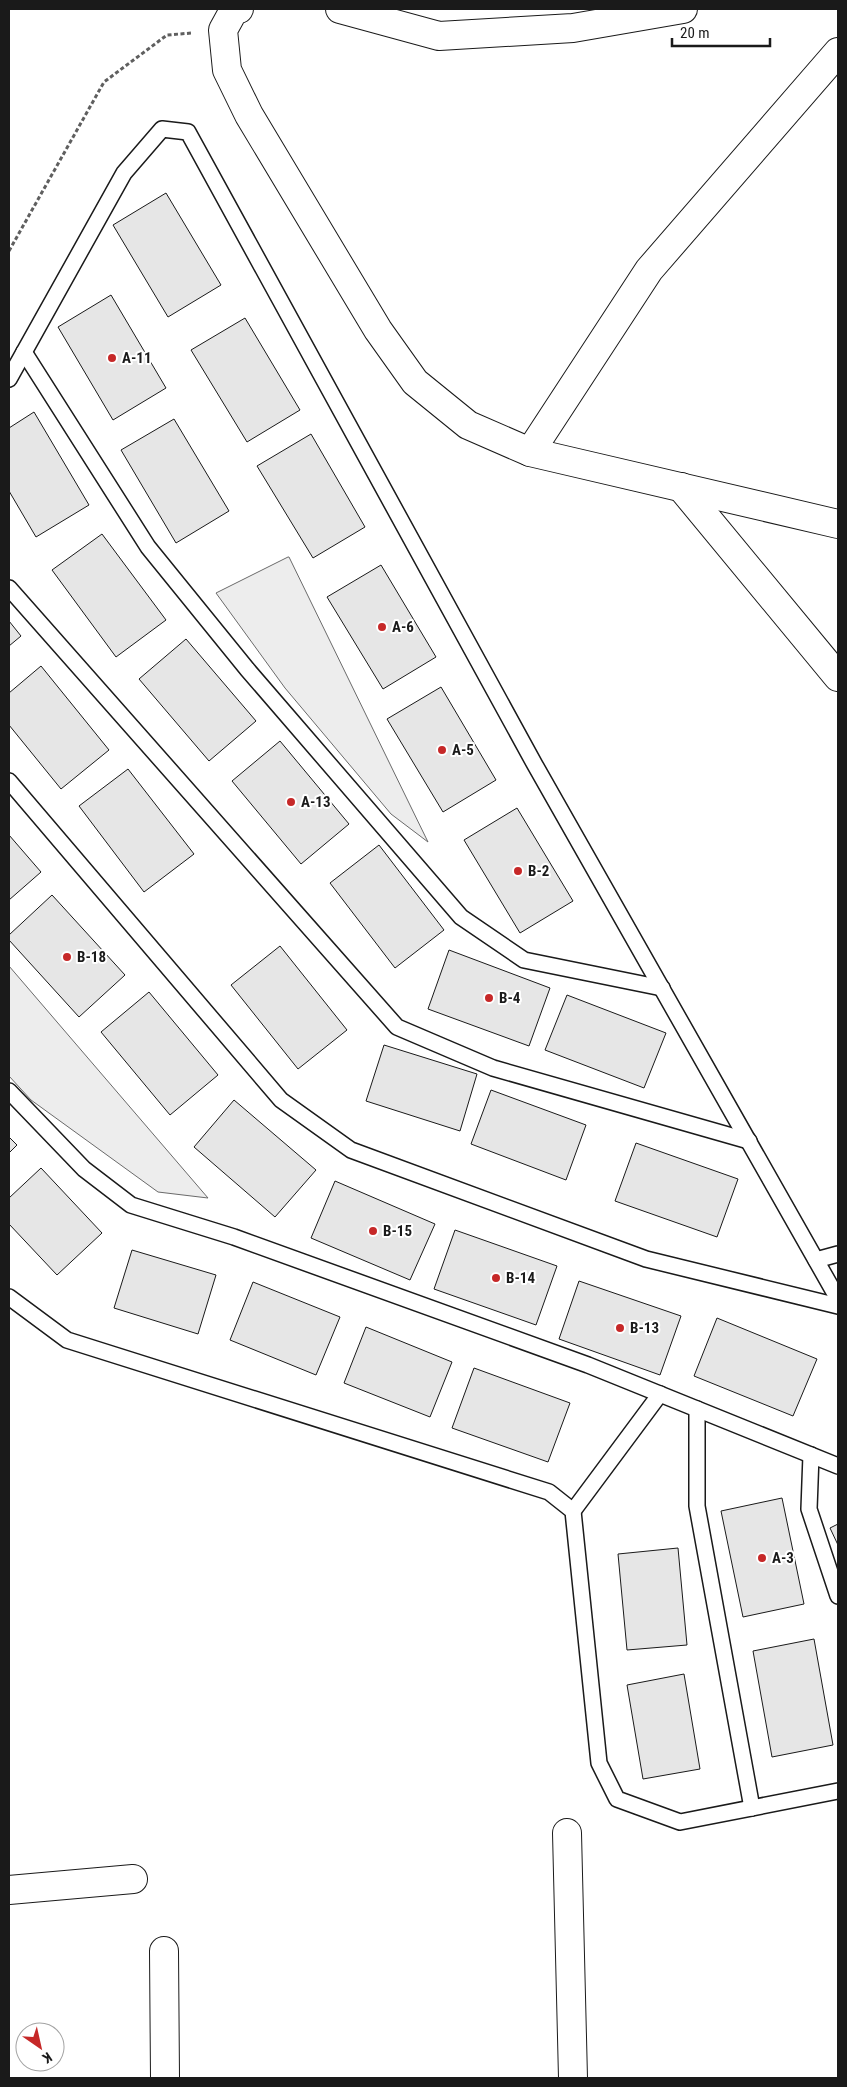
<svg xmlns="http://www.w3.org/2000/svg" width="847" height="2087" viewBox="0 0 847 2087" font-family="'Roboto Condensed',sans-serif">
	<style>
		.built { fill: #ededed; stroke: #6a6a6a }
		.building { fill: #e6e6e6; stroke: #1a1a1a }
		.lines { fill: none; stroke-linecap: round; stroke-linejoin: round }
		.lane-casing { stroke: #1a1a1a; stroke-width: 18 }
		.street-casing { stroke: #1a1a1a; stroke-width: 30 }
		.path { stroke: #5f5f5f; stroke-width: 3; stroke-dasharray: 4 2.5; stroke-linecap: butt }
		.lane { stroke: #fff; stroke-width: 15 }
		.street { stroke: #fff; stroke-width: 28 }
		.poi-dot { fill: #c62828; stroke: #fff; stroke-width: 2 }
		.labels { text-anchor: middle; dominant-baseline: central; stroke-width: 4; stroke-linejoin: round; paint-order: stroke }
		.poi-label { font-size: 15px; font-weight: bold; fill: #1a1a1a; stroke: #fff; text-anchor: start }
	</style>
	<rect width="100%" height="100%" fill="#fff"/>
	<!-- built -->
	<g class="built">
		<path d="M288,557H289L428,842L391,814L285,688L216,593Z"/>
		<path d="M9,966L208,1198L158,1192L31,1100L9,1076Z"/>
	</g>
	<!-- building -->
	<g class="building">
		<path d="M166,193L221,285L168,317L113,225Z"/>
		<path d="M111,295L166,388L113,420L58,327Z"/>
		<path d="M245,318L300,410L247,442L191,350Z"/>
		<path d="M34,412L89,505L36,537L9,491V428Z"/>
		<path d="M174,419L229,511L176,543L121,450Z"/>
		<path d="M311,434L365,527L313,558L257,466Z"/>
		<path d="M102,534L166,620L116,657L52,570Z"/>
		<path d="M381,565L436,657L383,689L327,597Z"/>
		<path d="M9,621L21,636L9,646Z"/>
		<path d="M186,639L256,721L209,761L139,679Z"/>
		<path d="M41,666L109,750L61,789L9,725V693Z"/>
		<path d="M441,687L496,780L443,812L387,719Z"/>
		<path d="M280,741L349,824L301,864L232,781Z"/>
		<path d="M128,769L194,854L144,892L79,806Z"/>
		<path d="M517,808L573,901L520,933L464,840Z"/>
		<path d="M9,835L41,872L9,900Z"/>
		<path d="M379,845L444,930L395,968L330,883Z"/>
		<path d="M52,895L125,975L79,1017L9,940V935Z"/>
		<path d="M280,946L347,1030L298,1069L231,985Z"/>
		<path d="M449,950L550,988L529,1046L428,1009Z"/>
		<path d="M149,992L218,1075L170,1115L101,1032Z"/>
		<path d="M567,995L666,1033L644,1088L545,1050Z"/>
		<path d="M384,1045L477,1074L460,1131L366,1101Z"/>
		<path d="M491,1090L586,1125L566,1180L471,1144Z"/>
		<path d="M234,1100L316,1170L275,1217L194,1147Z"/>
		<path d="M9,1137L17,1145L9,1153Z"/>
		<path d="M636,1143L738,1179L717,1237L615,1201Z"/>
		<path d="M41,1168L102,1233L57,1275L9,1224V1198Z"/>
		<path d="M335,1181L435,1224L410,1280L311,1238Z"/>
		<path d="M455,1230L557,1266L536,1325L434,1289Z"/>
		<path d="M132,1250L216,1275L198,1334L114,1308Z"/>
		<path d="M579,1281L681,1316L660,1375L559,1339Z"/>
		<path d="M253,1282L340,1317L316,1375L230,1340Z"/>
		<path d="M717,1318L817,1359L793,1416L694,1376Z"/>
		<path d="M366,1327L452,1362L430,1417L344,1383Z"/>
		<path d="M474,1368L570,1403L548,1462L452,1428Z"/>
		<path d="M782,1498L804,1604L743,1617L721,1511Z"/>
		<path d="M838,1524V1545L830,1528Z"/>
		<path d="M678,1548L687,1645L627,1650L618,1554Z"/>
		<path d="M814,1639L833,1745L772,1757L753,1651Z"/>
		<path d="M684,1674L700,1769L643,1779L627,1685Z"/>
	</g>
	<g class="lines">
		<defs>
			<g id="lane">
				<path d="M24,352L148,547L247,669L461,917L524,960L662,988"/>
				<path d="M9,379L124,173L162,129L188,132L535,765L838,1299"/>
				<path d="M9,588L397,1027L493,1068L749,1141"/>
				<path d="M9,781L281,1100L351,1150L646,1259L838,1306"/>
				<path d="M9,1091L84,1169L131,1205L234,1237L588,1365L838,1466"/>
				<path d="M816,1260L838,1254"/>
				<path d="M9,1297L67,1340L549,1492L573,1511L599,1763L617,1799L680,1822L838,1791"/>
				<path d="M697,1409V1506L752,1808"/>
				<path d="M811,1455L809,1509L838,1596"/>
				<path d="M573,1511L660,1394"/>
			</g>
			<g id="street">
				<path d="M239,9L234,10L223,30L227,70L249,115L378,330L415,382L468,425L530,452L838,524"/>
				<path d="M340,9L439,36L573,28L683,9"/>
				<path d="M530,452L649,270L838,52"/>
				<path d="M681,487L838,677"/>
				<path d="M567,1833L573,2078"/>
				<path d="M9,1890L133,1879"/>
				<path d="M164,1951L165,2078"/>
			</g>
		</defs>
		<!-- lane casing -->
		<use href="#lane" class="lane-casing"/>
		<!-- street casing -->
		<use href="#street" class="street-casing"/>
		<!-- path -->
		<path class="path" d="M9,251L104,82L167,35L192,33"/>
		<!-- lane -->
		<use href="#lane" class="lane"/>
		<!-- street -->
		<use href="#street" class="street"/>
	</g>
	<!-- markers -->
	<g class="poi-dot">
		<circle cx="112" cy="358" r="5"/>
		<circle cx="382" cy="627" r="5"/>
		<circle cx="442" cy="750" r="5"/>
		<circle cx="291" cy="802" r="5"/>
		<circle cx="518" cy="871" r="5"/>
		<circle cx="67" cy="957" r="5"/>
		<circle cx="489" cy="998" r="5"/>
		<circle cx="373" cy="1231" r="5"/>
		<circle cx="496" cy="1278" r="5"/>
		<circle cx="620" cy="1328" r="5"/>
		<circle cx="762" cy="1558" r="5"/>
	</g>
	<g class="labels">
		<!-- poi labels -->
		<g class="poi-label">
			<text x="122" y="358">A-11</text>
			<text x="392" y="627">A-6</text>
			<text x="452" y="750">A-5</text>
			<text x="301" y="802">A-13</text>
			<text x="528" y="871">B-2</text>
			<text x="77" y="957">B-18</text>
			<text x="499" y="998">B-4</text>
			<text x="383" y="1231">B-15</text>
			<text x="506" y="1278">B-14</text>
			<text x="630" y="1328">B-13</text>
			<text x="772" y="1558">A-3</text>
		</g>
	</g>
	<!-- border -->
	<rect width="847" height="2087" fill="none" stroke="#1a1a1a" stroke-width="20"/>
	<!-- north arrow -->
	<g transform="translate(40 2047) rotate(146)"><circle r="24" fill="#ffffff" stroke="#a3a3a3"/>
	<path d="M0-4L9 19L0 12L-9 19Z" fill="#c62828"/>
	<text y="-8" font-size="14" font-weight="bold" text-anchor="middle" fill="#1a1a1a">K</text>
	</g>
	<!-- scale -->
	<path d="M672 38v8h98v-8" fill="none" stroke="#1a1a1a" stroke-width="2.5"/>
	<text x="680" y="38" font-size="15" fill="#1a1a1a" stroke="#ffffff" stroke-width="4" paint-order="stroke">20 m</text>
</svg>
